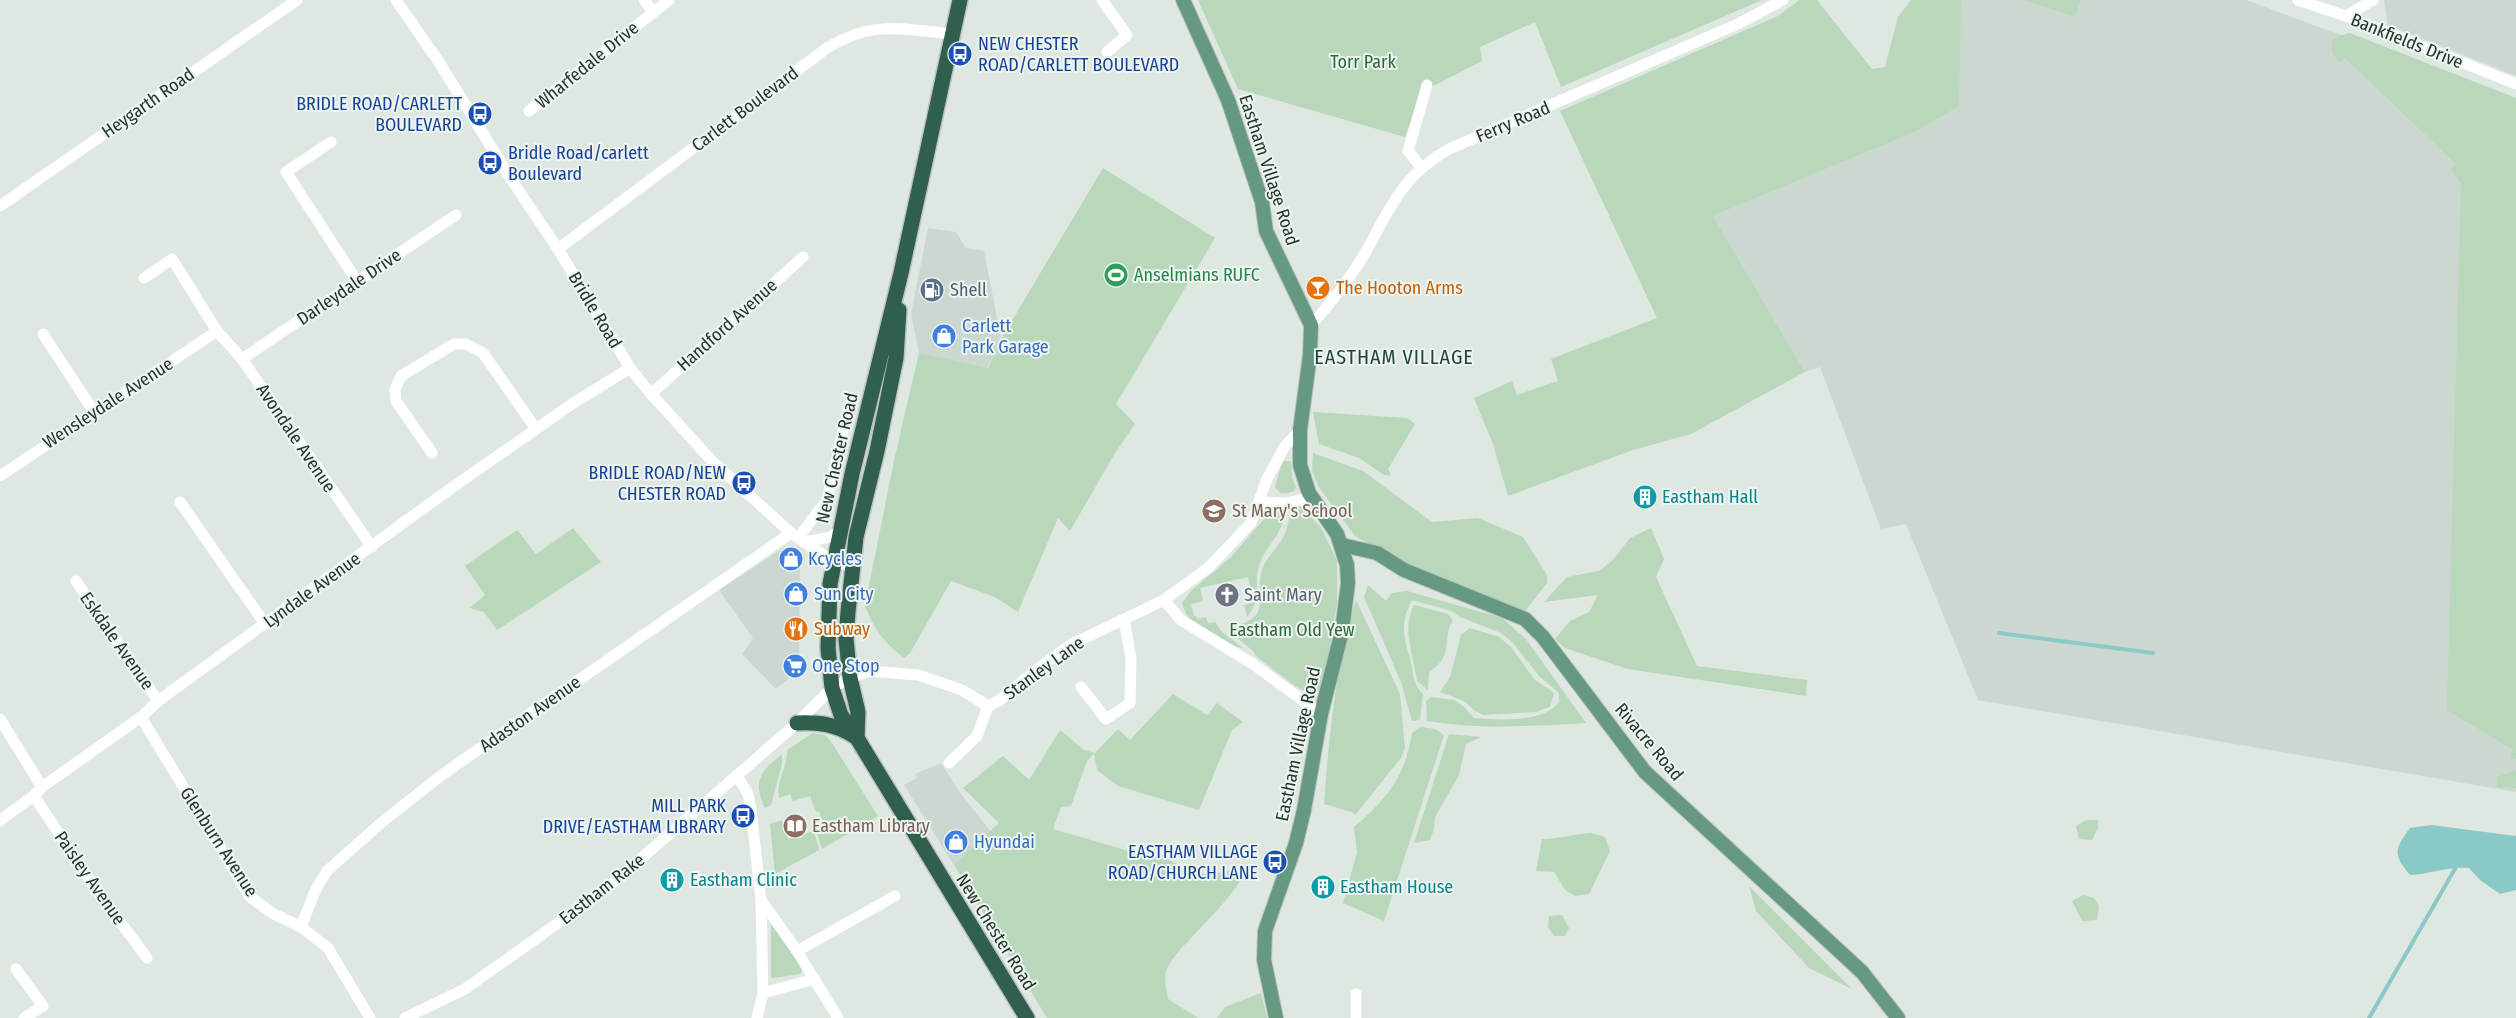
<svg xmlns="http://www.w3.org/2000/svg" width="2516" height="1018" viewBox="0 0 2516 1018" font-family="'Fira Sans Condensed',sans-serif">
	<style>
		.built { fill: #ccd7d0 }
		.green { fill: #b8d7bb }
		.water { fill: #8ac9c6 }
		.lines { fill: none; stroke-linecap: round; stroke-linejoin: round }
		.stream { stroke: #8ac9c6; stroke-width: 4 }
		.major-casing { stroke: #bcc3c0; stroke-width: 16 }
		.highway-casing { stroke: #bcc3c0; stroke-width: 18 }
		.minor { stroke: #fff; stroke-width: 11 }
		.major { stroke: #669982; stroke-width: 14 }
		.highway { stroke: #305f4c; stroke-width: 15 }
		.labels { text-anchor: middle; dominant-baseline: central; stroke-width: 4; stroke-linejoin: round; paint-order: stroke }
		.street-label { font-size: 18px; fill: #21362c; stroke: #eef5f0 }
		.transit-label { font-size: 18px; fill: #164399; stroke: #eef5f0; text-anchor: end }
		.park-label { font-size: 18px; fill: #2f683b; stroke: #eef5f0 }
		.leisure-label { font-size: 18px; fill: #27864d; stroke: #eef5f0; text-anchor: start }
		.food-label { font-size: 18px; fill: #c56008; stroke: #eef5f0; text-anchor: start }
		.service-label { font-size: 18px; fill: #4e5e75; stroke: #eef5f0; text-anchor: start }
		.shop-label { font-size: 18px; fill: #366cbe; stroke: #eef5f0; text-anchor: start }
		.culture-label { font-size: 18px; fill: #0d838f; stroke: #eef5f0; text-anchor: start }
		.education-label { font-size: 18px; fill: #785e54; stroke: #eef5f0; text-anchor: start }
		.worship-label { font-size: 18px; fill: #5b616d; stroke: #eef5f0; text-anchor: start }
		.quarter-label { font-size: 20px; letter-spacing: 1px; fill: #1f4535; stroke: #eef5f0 }
	</style>
	<rect width="100%" height="100%" fill="#dee8e1"/>
	<!-- built -->
	<g class="built">
		<path d="M1961,0H2023L2075,17L2081,0H2246L2516,99V792L1978,700L1906,524L1881,529L1820,367L1805,372L1713,216L1915,132L1958,106Z"/>
		<path d="M2386,0H2516V76L2388,25L2384,1Z"/>
		<path d="M928,228L956,232L966,248L984,251L1001,339L987,368L919,353L911,314Z"/>
		<path d="M785,547L800,561L799,670L776,689L742,654L753,638L719,590Z"/>
		<path d="M941,763L961,794L991,832L954,865L904,785L917,778L915,774Z"/>
	</g>
	<!-- green -->
	<g class="green">
		<path d="M1198,0H1762L1561,87L1535,22L1480,47L1482,61L1431,87L1424,84L1405,137L1238,89Z"/>
		<path d="M1799,0H1817L1872,69L1885,67L1898,17L1911,0H1961L1959,106L1915,132L1713,216L1805,372L1691,434L1633,450L1508,496L1493,444L1474,398L1512,381L1517,395L1558,381L1551,359L1657,318L1560,111L1778,16Z"/>
		<path d="M2023,0H2081L2075,17Z"/>
		<path d="M2350,33L2516,98V759H2511L2512,749L2447,710L2461,183L2451,170L2456,164L2345,58L2339,63L2332,52V41L2338,36Z"/>
		<path d="M1103,168L1215,238L1116,404L1135,424L1115,453L1070,531L1058,518L1018,612L995,597L951,581L910,653L904,658C884,642 875,631 865,606L895,456L919,353L988,368L1001,339Z"/>
		<path d="M1313,412L1407,418L1415,424L1388,469L1391,476L1384,475L1359,458L1319,444Z"/>
		<path d="M1313,453L1363,471L1432,522L1478,518L1523,537L1547,575V583L1526,610L1518,613L1422,574L1355,536L1318,486L1312,470Z"/>
		<path d="M1283,461H1291L1292,477L1296,487C1294,494 1285,493 1280,493L1275,487Z"/>
		<path d="M1300,506L1320,526L1337,560V603L1324,683L1314,696L1295,686L1256,656L1253,651L1229,631L1228,628C1277,618 1252,597 1263,567C1268,555 1281,545 1286,531C1289,522 1289,509 1300,506Z"/>
		<path d="M1284,508C1285,536 1266,543 1259,566C1252,588 1265,594 1247,617L1244,605L1254,602L1248,577L1200,588L1203,601L1191,604L1194,616H1196L1197,619L1206,617L1208,623L1215,622L1221,631L1244,649C1220,641 1189,630 1182,603L1191,591L1231,557L1271,511Z"/>
		<path d="M573,528L601,562L497,630L484,612L470,608L485,595L465,566L517,530L536,554Z"/>
		<path d="M1651,528L1664,559L1656,577L1697,666L1807,680L1806,696L1628,669L1565,648L1555,639L1570,621L1589,612L1598,595L1544,602L1567,577L1599,571L1613,560L1630,538Z"/>
		<path d="M1368,585L1386,601L1392,593L1407,591L1502,618L1526,639L1586,723C1532,726 1480,730 1427,721L1426,701L1431,697L1454,700L1463,706L1474,718C1498,720 1544,723 1559,702V693L1539,676L1513,643L1501,633L1460,617L1452,611L1412,600C1400,623 1403,635 1410,658C1414,674 1411,681 1423,694L1420,720L1412,721L1401,682L1364,597Z"/>
		<path d="M1356,600L1400,694L1405,748L1401,758L1355,815L1352,812L1324,804C1329,736 1336,666 1356,600Z"/>
		<path d="M1414,605L1448,614L1453,620C1444,634 1450,644 1443,658C1440,664 1433,669 1429,673L1428,690L1417,681C1414,655 1401,630 1414,605Z"/>
		<path d="M1470,628L1499,637L1511,647L1535,680L1554,693L1550,707L1536,712L1483,715L1474,710L1464,701L1440,692L1450,677L1461,635Z"/>
		<path d="M1173,694L1207,715L1217,703L1243,722L1232,730L1199,810L1118,786L1097,770L1094,753L1087,761L1071,806L1061,807L1053,829L1149,857L1158,853C1173,862 1188,873 1206,874C1219,874 1232,869 1245,870C1234,904 1167,952 1165,976C1165,984 1167,992 1168,999L1198,1018H1047L954,865L999,823L963,788L1003,756L1029,780L1060,730L1084,750L1095,753L1118,729L1130,740Z"/>
		<path d="M1421,727L1435,729L1444,735L1384,921L1343,903L1357,853L1354,827C1387,799 1405,777 1412,733Z"/>
		<path d="M813,733L825,735L830,740L878,816L822,849L817,833L824,830L819,811L816,812L810,796L793,801L790,794L779,798C775,782 788,767 787,750Z"/>
		<path d="M1449,734L1481,737L1466,744L1459,775L1435,817L1434,829L1430,840L1414,843Z"/>
		<path d="M782,754V764L771,805L765,808C752,781 760,772 782,754Z"/>
		<path d="M2516,770V788L2497,787V777Z"/>
		<path d="M782,820L783,824H787L788,839L814,831L819,850L775,874L770,824Z"/>
		<path d="M2086,820H2098V828L2092,840L2079,839L2076,826Z"/>
		<path d="M1591,833L1605,837L1610,851L1589,894L1575,896L1565,890L1554,872L1536,871L1542,839C1559,839 1574,834 1591,833Z"/>
		<path d="M1749,886L1852,989L1809,968L1756,911Z"/>
		<path d="M2083,895L2094,898L2099,906L2097,920L2082,921L2072,901Z"/>
		<path d="M1562,915L1569,928L1565,936H1554L1548,927L1549,916Z"/>
		<path d="M771,921L803,969L800,974L773,978L771,977Z"/>
		<path d="M1261,993L1267,1018H1217L1225,1007Z"/>
	</g>
	<!-- water -->
	<path class="water" d="M2431,825L2516,836V890L2500,894L2480,880L2469,868C2449,866 2431,874 2410,875C2393,855 2394,849 2410,828Z"/>
	<g class="lines">
		<!-- stream -->
		<g class="stream">
			<path d="M1999,633L2153,653"/>
			<path d="M2369,1018L2456,867"/>
		</g>
		<defs>
			<g id="major">
				<path d="M1183,0L1228,100L1262,202L1266,231L1311,325L1310,355L1300,430V465L1309,493L1337,534L1347,565L1348,583L1342,631L1321,714L1304,810L1296,843L1265,931L1264,960L1276,1018"/>
				<path d="M1342,545L1377,553L1404,570L1525,619L1543,637L1645,772L1862,972L1898,1018"/>
			</g>
			<g id="highway">
				<path d="M960,0L901,273L852,474L830,584L828,648L832,688L841,715L857,738L1027,1018"/>
				<path d="M797,723C818,722 836,724 854,736"/>
				<path d="M857,738L858,712L850,678L846,639L848,612L856,537L877,451L896,358L899,310"/>
			</g>
		</defs>
		<!-- major casing -->
		<use href="#major" class="major-casing"/>
		<!-- highway casing -->
		<use href="#highway" class="highway-casing"/>
		<!-- minor -->
		<g class="minor">
			<path d="M396,0L439,62L513,182L558,249L630,368L651,394L713,462L791,533L834,562L853,566"/>
			<path d="M644,0L653,12"/>
			<path d="M1102,0L1127,35L1107,52"/>
			<path d="M2298,0L2346,16L2516,84"/>
			<path d="M2346,16L2373,0"/>
			<path d="M529,111L669,0"/>
			<path d="M331,142L286,172L357,281"/>
			<path d="M1421,167L1408,151L1427,85"/>
			<path d="M0,206L297,0"/>
			<path d="M558,249L827,48C872,20 902,29 952,34"/>
			<path d="M144,278L172,259L217,331L242,359L372,547"/>
			<path d="M1311,325C1330,304 1349,280 1364,255C1390,209 1401,176 1449,149L1738,24L1783,0"/>
			<path d="M43,334L94,412"/>
			<path d="M242,359L456,215"/>
			<path d="M651,394L803,257"/>
			<path d="M432,453L396,401L395,389L401,376L454,344H466L483,353L536,429"/>
			<path d="M0,476L217,331"/>
			<path d="M180,502L265,624"/>
			<path d="M1259,502L1287,503L1311,497"/>
			<path d="M798,538L827,500L849,406"/>
			<path d="M804,542L831,537L840,530"/>
			<path d="M76,581L158,701"/>
			<path d="M1164,600L1181,620L1253,664L1321,714"/>
			<path d="M1081,687L1106,719L1130,703L1131,658L1124,619"/>
			<path d="M141,717L250,897L272,913L301,927L328,948L370,1018"/>
			<path d="M0,719L42,787"/>
			<path d="M949,763L977,736L988,706"/>
			<path d="M737,776L748,794L751,809L761,900L763,993L757,1018"/>
			<path d="M34,796L95,888L147,958"/>
			<path d="M0,821C13,809 31,801 42,787L141,717L158,701L450,489L572,404L630,368"/>
			<path d="M761,900L797,951L838,1018"/>
			<path d="M301,927L315,891L327,871L382,822L443,774L791,533"/>
			<path d="M797,951L895,896"/>
			<path d="M16,969L43,1006L24,1018"/>
			<path d="M763,993L815,979"/>
			<path d="M1356,994V1018"/>
			<path d="M405,1018L465,989L606,889L795,725L832,688L850,678L870,671L918,675L962,690L988,706L1000,700L1034,672L1070,645L1164,600L1208,568L1251,523L1267,479L1285,446L1300,430"/>
		</g>
		<!-- major -->
		<use href="#major" class="major"/>
		<!-- highway -->
		<use href="#highway" class="highway"/>
	</g>
	<!-- icons -->
	<defs>
		<symbol id="bus-disc" viewBox="-11 -11 22 22"><circle r="9.5" fill="#1a4fb4" stroke="#eef5f0"/><path d="M-5-6H5V4H4V6H2V4H-2V6H-4V4H-5ZM-3.5-4V0h7V-4ZM-3.5 1.2v1.5H-2V1.2ZM2 1.2v1.5H3.5V1.2Z" fill="#fff"/></symbol>
		<symbol id="stadium-disc" viewBox="-11 -11 22 22"><circle r="9.5" fill="#2e9e5b" stroke="#eef5f0"/><path d="M0-5a6.5 5 0 1 0 0 10a6.5 5 0 1 0 0-10ZM-3.5-1.8h7v3.6h-7Z" fill="#fff"/></symbol>
		<symbol id="bar-disc" viewBox="-11 -11 22 22"><circle r="9.5" fill="#e8710a" stroke="#eef5f0"/><path d="M-6-5H6L.8 .8V4.5H3.5V6h-7V4.5H-.8V.8Z" fill="#fff"/></symbol>
		<symbol id="fuel-disc" viewBox="-11 -11 22 22"><circle r="9.5" fill="#5c6f8a" stroke="#eef5f0"/><path d="M-5.5-6h7V0h2V4h1.3V-2.5L3-4.5l.8-.8L6-3V5H2.5V1h-1V6h-7ZM-4.2-4.7v3.2H.2V-4.7Z" fill="#fff"/></symbol>
		<symbol id="shop-disc" viewBox="-11 -11 22 22"><circle r="9.5" fill="#3f7fe0" stroke="#eef5f0"/><path d="M-5-2.5h2.3a2.7 3.5 0 0 1 5.4 0H5L5.5 6h-11ZM-1.5-2.5h3a1.5 2.3 0 0 0-3 0Z" fill="#fff"/></symbol>
		<symbol id="building-disc" viewBox="-11 -11 22 22"><circle r="9.5" fill="#0f9aa8" stroke="#eef5f0"/><path d="M-4-6H4V6H1V3H-1V6H-4ZM-2.5-4.3h1.7v1.8h-1.7ZM.8-4.3h1.7v1.8H.8ZM-2.5-1h1.7V.8h-1.7ZM.8-1h1.7V.8H.8Z" fill="#fff"/></symbol>
		<symbol id="school-disc" viewBox="-11 -11 22 22"><circle r="9.5" fill="#8d6e63" stroke="#eef5f0"/><path d="M0-5L7-2L0 1L-7-2ZM-4 1L0 2.5L4 1V4Q0 6-4 4Z" fill="#fff"/></symbol>
		<symbol id="church-disc" viewBox="-11 -11 22 22"><circle r="9.5" fill="#6b7280" stroke="#eef5f0"/><path d="M-1.2-6h2.4v3.5h3.3v2.4h-3.3V6h-2.4V-.1h-3.3v-2.4h3.3Z" fill="#fff"/></symbol>
		<symbol id="restaurant-disc" viewBox="-11 -11 22 22"><circle r="9.5" fill="#e8710a" stroke="#eef5f0"/><path d="M-5-6h1v4h1v-4h1v4h1v-4h1v5L-1.5 .5V6h-2V.5L-5-1ZM5-6V6H3V1.5H1.5Q1.5-4 5-6Z" fill="#fff"/></symbol>
		<symbol id="supermarket-disc" viewBox="-11 -11 22 22"><circle r="9.5" fill="#3f7fe0" stroke="#eef5f0"/><path d="M-6-5.5h2.5l.6 2H6L4.5 2H-2.5L-4.4-4H-6ZM-1.5 3.2a1.3 1.3 0 1 0 .1 0ZM3 3.2a1.3 1.3 0 1 0 .1 0Z" fill="#fff"/></symbol>
		<symbol id="library-disc" viewBox="-11 -11 22 22"><circle r="9.5" fill="#8d6e63" stroke="#eef5f0"/><path d="M-6-4Q-3-5.5-.7-3.5V5Q-3 3-6 4ZM6-4Q3-5.5 .7-3.5V5Q3 3 6 4Z" fill="#fff"/></symbol>
	</defs>
	<g fill-rule="evenodd">
		<use href="#bus-disc" x="946" y="40" width="28" height="28"/>
		<use href="#bus-disc" x="466" y="100" width="28" height="28"/>
		<use href="#bus-disc" x="476" y="149" width="28" height="28"/>
		<use href="#stadium-disc" x="1102" y="261" width="28" height="28"/>
		<use href="#bar-disc" x="1304" y="274" width="28" height="28"/>
		<use href="#fuel-disc" x="918" y="276" width="28" height="28"/>
		<use href="#shop-disc" x="930" y="322" width="28" height="28"/>
		<use href="#bus-disc" x="730" y="469" width="28" height="28"/>
		<use href="#building-disc" x="1631" y="483" width="28" height="28"/>
		<use href="#school-disc" x="1200" y="497" width="28" height="28"/>
		<use href="#shop-disc" x="777" y="545" width="28" height="28"/>
		<use href="#shop-disc" x="782" y="580" width="28" height="28"/>
		<use href="#church-disc" x="1213" y="581" width="28" height="28"/>
		<use href="#restaurant-disc" x="782" y="615" width="28" height="28"/>
		<use href="#supermarket-disc" x="781" y="652" width="28" height="28"/>
		<use href="#bus-disc" x="729" y="802" width="28" height="28"/>
		<use href="#library-disc" x="781" y="812" width="28" height="28"/>
		<use href="#shop-disc" x="942" y="828" width="28" height="28"/>
		<use href="#bus-disc" x="1261" y="848" width="28" height="28"/>
		<use href="#building-disc" x="658" y="866" width="28" height="28"/>
		<use href="#building-disc" x="1309" y="873" width="28" height="28"/>
	</g>
	<g class="labels">
		<!-- street labels -->
		<g class="street-label">
			<text transform="translate(2407 41) rotate(22)">Bankfields Drive</text>
			<text transform="translate(587 65) rotate(-39)">Wharfedale Drive</text>
			<text transform="translate(148 103) rotate(-35)">Heygarth Road</text>
			<text transform="translate(745 109) rotate(-37)">Carlett Boulevard</text>
			<text transform="translate(1513 122) rotate(-23)">Ferry Road</text>
			<text transform="translate(1269 170) rotate(72)">Eastham Village Road</text>
			<text transform="translate(349 287) rotate(-34)">Darleydale Drive</text>
			<text transform="translate(595 310) rotate(59)">Bridle Road</text>
			<text transform="translate(727 325) rotate(-42)">Handford Avenue</text>
			<text transform="translate(108 403) rotate(-33)">Wensleydale Avenue</text>
			<text transform="translate(296 438) rotate(56)">Avondale Avenue</text>
			<text transform="translate(837 458) rotate(-77)">New Chester Road</text>
			<text transform="translate(312 590) rotate(-36)">Lyndale Avenue</text>
			<text transform="translate(117 641) rotate(55)">Eskdale Avenue</text>
			<text transform="translate(1044 668) rotate(-36)">Stanley Lane</text>
			<text transform="translate(530 714) rotate(-35)">Adaston Avenue</text>
			<text transform="translate(1649 742) rotate(50)">Rivacre Road</text>
			<text transform="translate(1298 744) rotate(-78)">Eastham Village Road</text>
			<text transform="translate(219 842) rotate(57)">Glenburn Avenue</text>
			<text transform="translate(90 878) rotate(55)">Paisley Avenue</text>
			<text transform="translate(602 889) rotate(-38)">Eastham Rake</text>
			<text transform="translate(996 932) rotate(58)">New Chester Road</text>
		</g>
		<!-- transit labels -->
		<g class="transit-label">
			<text x="978" y="44" text-anchor="start">NEW CHESTER<tspan x="978" dy="21">ROAD/CARLETT BOULEVARD</tspan></text>
			<text x="462" y="104">BRIDLE ROAD/CARLETT<tspan x="462" dy="21">BOULEVARD</tspan></text>
			<text x="508" y="153" text-anchor="start">Bridle Road/carlett<tspan x="508" dy="21">Boulevard</tspan></text>
			<text x="726" y="473">BRIDLE ROAD/NEW<tspan x="726" dy="21">CHESTER ROAD</tspan></text>
			<text x="726" y="806">MILL PARK<tspan x="726" dy="21">DRIVE/EASTHAM LIBRARY</tspan></text>
			<text x="1258" y="852">EASTHAM VILLAGE<tspan x="1258" dy="21">ROAD/CHURCH LANE</tspan></text>
		</g>
		<!-- park labels -->
		<g class="park-label">
			<text x="1363" y="62">Torr Park</text>
			<text x="1292" y="630">Eastham Old Yew</text>
		</g>
		<!-- leisure labels -->
		<g class="leisure-label">
			<text x="1134" y="275">Anselmians RUFC</text>
		</g>
		<!-- food labels -->
		<g class="food-label">
			<text x="1336" y="288">The Hooton Arms</text>
			<text x="814" y="629">Subway</text>
		</g>
		<!-- service labels -->
		<g class="service-label">
			<text x="950" y="290">Shell</text>
		</g>
		<!-- shop labels -->
		<g class="shop-label">
			<text x="962" y="326">Carlett<tspan x="962" dy="21">Park Garage</tspan></text>
			<text x="808" y="559">Kcycles</text>
			<text x="814" y="594">Sun City</text>
			<text x="812" y="666">One Stop</text>
			<text x="974" y="842">Hyundai</text>
		</g>
		<!-- culture labels -->
		<g class="culture-label">
			<text x="1662" y="497">Eastham Hall</text>
			<text x="690" y="880">Eastham Clinic</text>
			<text x="1340" y="887">Eastham House</text>
		</g>
		<!-- education labels -->
		<g class="education-label">
			<text x="1232" y="511">St Mary's School</text>
			<text x="812" y="826">Eastham Library</text>
		</g>
		<!-- worship labels -->
		<g class="worship-label">
			<text x="1244" y="595">Saint Mary</text>
		</g>
		<!-- quarter labels -->
		<g class="quarter-label">
			<text x="1394" y="357">EASTHAM VILLAGE</text>
		</g>
	</g>
</svg>
